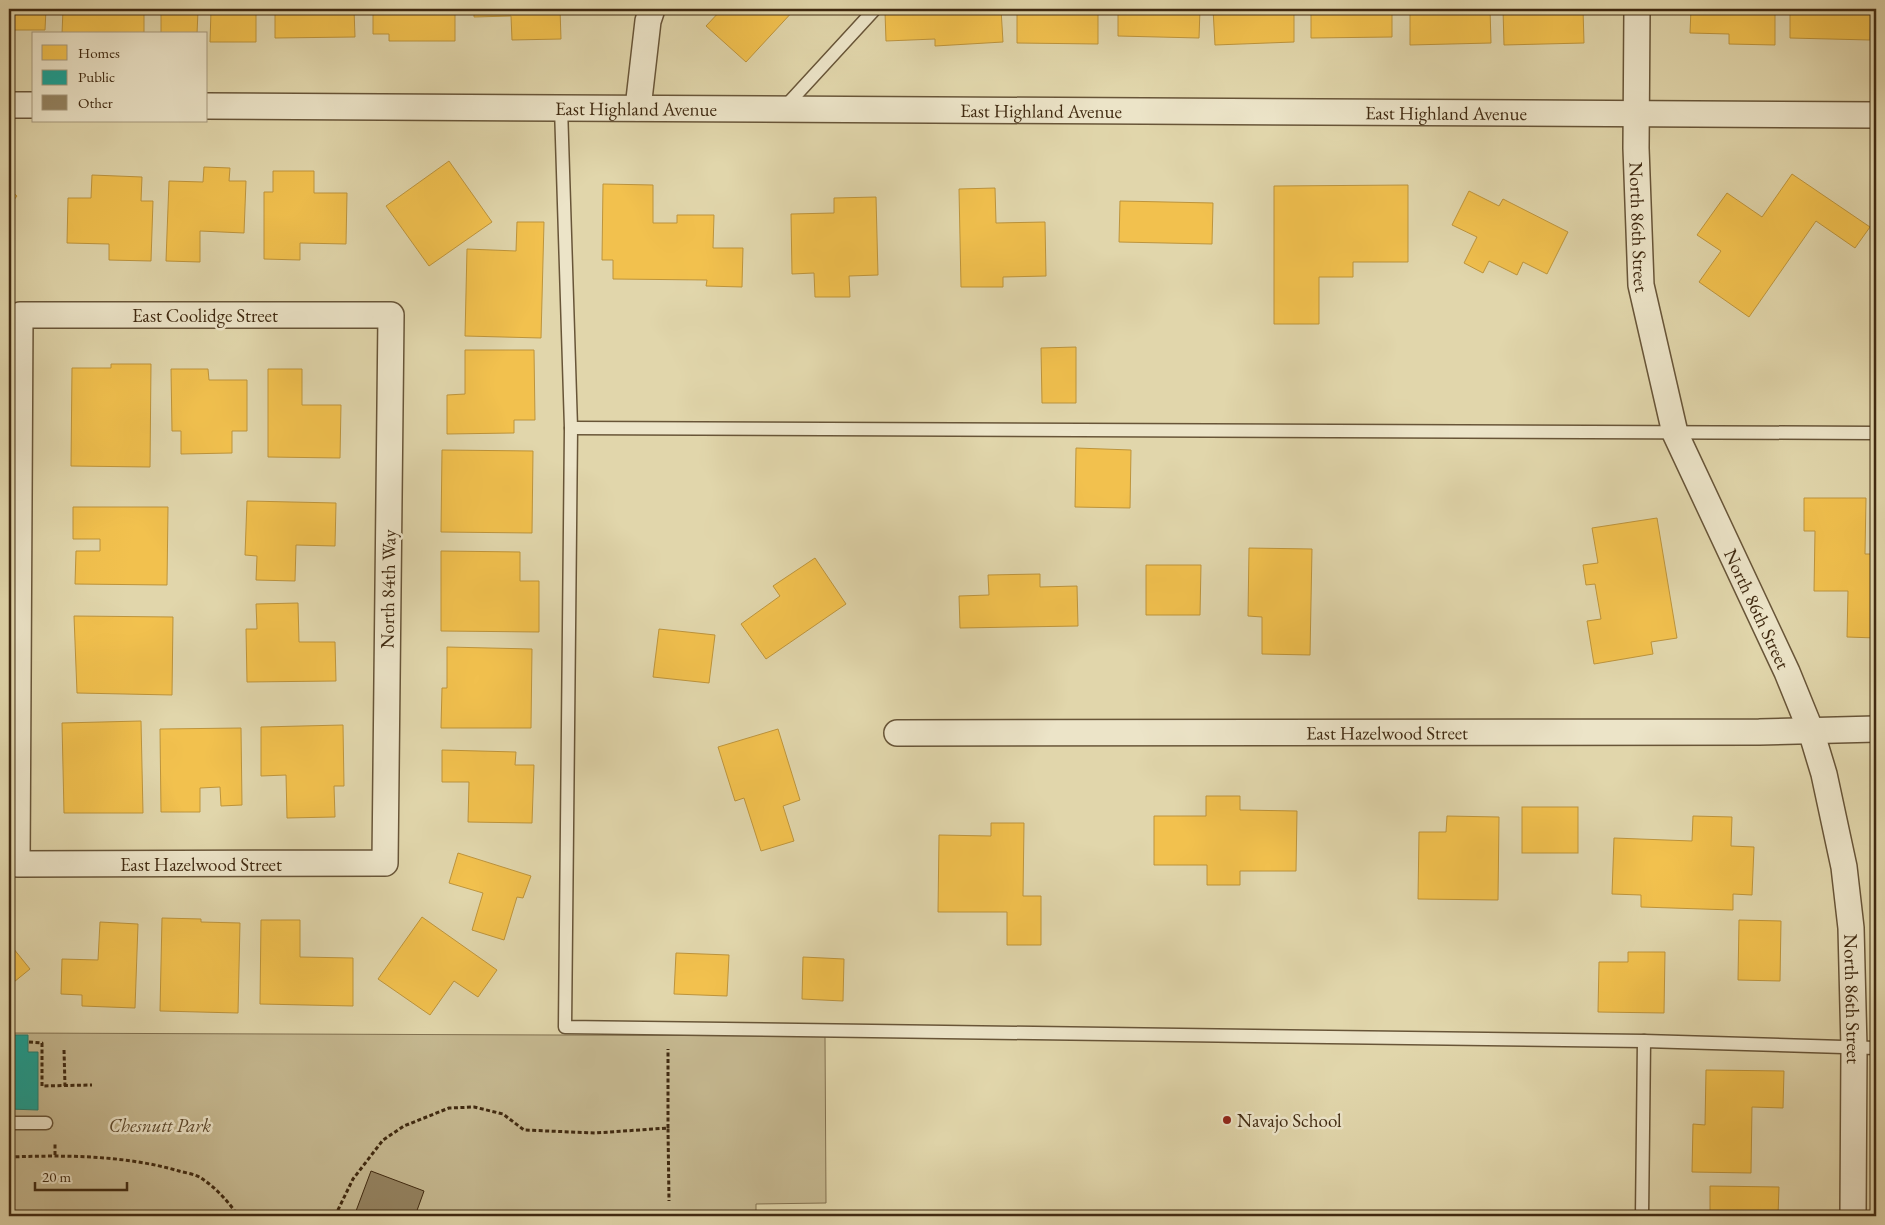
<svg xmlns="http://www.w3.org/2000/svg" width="1885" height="1225" viewBox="0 0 1885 1225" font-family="'EB Garamond',serif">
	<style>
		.green { fill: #c6b991; stroke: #837251 }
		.homes { fill: #f2c14e; stroke: #bd943c }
		.public { fill: #17a398; stroke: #237f70 }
		.building { fill: #948361; stroke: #402a11 }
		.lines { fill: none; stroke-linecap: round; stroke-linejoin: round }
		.service-casing { stroke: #685538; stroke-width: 15 }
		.minor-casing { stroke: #685538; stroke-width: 28 }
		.path { stroke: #402a11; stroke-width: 3; stroke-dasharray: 4 2.5; stroke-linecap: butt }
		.service { stroke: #ece4c8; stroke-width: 12 }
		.minor { stroke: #ece4c8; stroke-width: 25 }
		.poi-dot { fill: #8f2418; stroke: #ece4c8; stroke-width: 2 }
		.labels { text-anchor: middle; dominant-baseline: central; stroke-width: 5; stroke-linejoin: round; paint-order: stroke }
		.street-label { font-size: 19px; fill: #402a11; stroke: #ece4c8 }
		.poi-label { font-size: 19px; fill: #402a11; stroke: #ece4c8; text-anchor: start }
		.park-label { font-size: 19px; font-style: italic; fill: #5b472b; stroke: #ece4c8 }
	</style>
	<rect width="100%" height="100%" fill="#e1d6ab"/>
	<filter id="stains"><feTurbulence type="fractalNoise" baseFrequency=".004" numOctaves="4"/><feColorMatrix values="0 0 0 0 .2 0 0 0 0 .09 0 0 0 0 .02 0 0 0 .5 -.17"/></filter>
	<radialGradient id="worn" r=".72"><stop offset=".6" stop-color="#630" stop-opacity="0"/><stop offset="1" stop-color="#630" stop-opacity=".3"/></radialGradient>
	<!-- green -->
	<path class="green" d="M9,1033L825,1036L826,1203L756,1204V1216H9Z"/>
	<!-- homes -->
	<g class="homes">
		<path d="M9,9H46L45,30H11L9,35Z"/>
		<path d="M63,9H144V34H62Z"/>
		<path d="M161,9H256V42H210L211,11H198L197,34H161Z"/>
		<path d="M275,9H354L355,37L275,38Z"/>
		<path d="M373,9H455V41H389V34H373Z"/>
		<path d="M474,9H560L561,39L512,40L511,16L474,17Z"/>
		<path d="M722,9H795L746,62L706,26Z"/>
		<path d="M919,9H1001L1003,42L935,46V39L886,41L885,12Z"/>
		<path d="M1017,9H1098V44L1017,43Z"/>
		<path d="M1118,9H1200L1199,38L1118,36Z"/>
		<path d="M1213,9H1294V42L1215,45Z"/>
		<path d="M1311,9H1392V37L1311,38Z"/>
		<path d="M1410,9H1490L1491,43L1410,45Z"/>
		<path d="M1503,9H1583L1584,43L1504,45Z"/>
		<path d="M1691,9H1775V45L1729,44V34L1690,33Z"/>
		<path d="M1790,9H1871L1870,40L1790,38Z"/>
		<path d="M449,161L492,222L429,266L386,206Z"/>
		<path d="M204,167L230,168L229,181H246L244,233L200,231V262L166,261L169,181L203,182Z"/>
		<path d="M273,171H314V193H347L346,244L300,243V260L264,259V192H273Z"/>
		<path d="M1792,174L1870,227L1855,248L1816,221L1749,317L1699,282L1721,251L1697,235L1727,193L1762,217Z"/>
		<path d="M92,175L142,177L141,201H153L151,261L109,260V244L67,243L68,198H91Z"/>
		<path d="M603,184L653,185V223H677V215H714L713,248H743L742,287L706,286L707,280L613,279V260H602Z"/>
		<path d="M1408,185V262H1353V277H1319V324H1274V186Z"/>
		<path d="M995,188L996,223L1045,222L1046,276L1003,277V287H961L959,189Z"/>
		<path d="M9,189L17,196L9,206Z"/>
		<path d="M1469,191L1499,206L1503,199L1568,232L1547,274L1523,262L1517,275L1489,261L1483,273L1464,263L1477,237L1452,225Z"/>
		<path d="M876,197L878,275L849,276L850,297H815L814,273L792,274L791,214L834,213V198Z"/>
		<path d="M1120,201L1213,203L1212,244L1119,242Z"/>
		<path d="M517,222H544L541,338L465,336L467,249L516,251Z"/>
		<path d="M1076,347V403H1042L1041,348Z"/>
		<path d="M465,350H534L535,420H514V433L447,434V395L465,394Z"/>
		<path d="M111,364H151L150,467L71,466L72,368H111Z"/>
		<path d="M171,369H208L209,380H247V431H232V453L181,454V431H172Z"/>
		<path d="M268,369H302V405H341L340,458L268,457Z"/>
		<path d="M1076,448L1131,450L1130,508L1075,507Z"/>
		<path d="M442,450L533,451L532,533L441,532Z"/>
		<path d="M1804,498H1866L1865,554H1876V638L1847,637L1848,591H1814L1815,531H1804Z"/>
		<path d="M247,501L336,503L335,546L296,545L295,581L256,580L257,556L245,555Z"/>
		<path d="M73,507H168L167,585L75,584L76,551H100V539H73Z"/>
		<path d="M1657,518L1677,638L1651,642L1653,654L1594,664L1587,621L1601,619L1595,584L1586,585L1583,565L1598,563L1592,528Z"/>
		<path d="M1249,548L1312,549L1310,655L1262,654V617L1248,616Z"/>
		<path d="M441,551L520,552V581H539V632L441,631Z"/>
		<path d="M815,558L846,604L766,659L741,624L780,596L773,586Z"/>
		<path d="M1146,565H1201L1200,615H1146Z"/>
		<path d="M1040,574V587L1077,586L1078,626L960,628L959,596L989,595L988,575Z"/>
		<path d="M298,603L299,642H335L336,681L247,682L246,629H257L256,604Z"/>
		<path d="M74,616L173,617L172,695L77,693Z"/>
		<path d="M659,629L715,635L709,683L653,677Z"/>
		<path d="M447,647L532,649L531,728H441L442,688H447Z"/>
		<path d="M141,721L143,813H64L62,723Z"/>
		<path d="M343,725L344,786H334L335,817L287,818L286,775L261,776V727Z"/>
		<path d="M241,728L242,805L221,806L220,787L200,788V812H161L160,729Z"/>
		<path d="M778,729L800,800L783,806L794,841L761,851L744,798L735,801L718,747Z"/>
		<path d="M442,750L516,752L515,765H534L532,823L468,822L469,782H442Z"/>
		<path d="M1206,796H1240V810L1297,811L1296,871H1240V885H1207V865H1154V816H1206Z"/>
		<rect x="1522" y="807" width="56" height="46"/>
		<path d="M1447,816L1499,817L1498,900L1418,899L1419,832H1446Z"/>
		<path d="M1693,816L1732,817L1731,846L1754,847L1752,895L1733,894V910L1641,907V895L1612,894L1614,838L1692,841Z"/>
		<path d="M991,823H1024L1023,896H1041V945H1007V912H938L939,835L991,836Z"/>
		<path d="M458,853L531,876L523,898L517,897L504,940L472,930L483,893L449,883Z"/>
		<path d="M422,917L497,970L478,997L454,981L430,1015L378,979Z"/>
		<path d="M162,918L201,919V922L240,923L238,1013L160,1011Z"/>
		<path d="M261,920H300V957L353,958V1006L260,1004Z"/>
		<path d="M1739,920L1781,921L1780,981L1738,980Z"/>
		<path d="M100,922L138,924L135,1008L82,1006V995L61,994L62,959L98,960Z"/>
		<path d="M9,943L30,969L9,986Z"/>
		<path d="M1628,952H1665L1664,1013L1598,1012L1599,962H1628Z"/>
		<path d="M676,953L729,955L727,996L674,994Z"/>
		<path d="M803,957L844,959L843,1001L802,999Z"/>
		<path d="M1706,1070L1784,1071L1783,1108L1752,1107L1751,1173L1692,1172L1693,1124L1705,1125Z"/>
		<path d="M1710,1186L1779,1187L1778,1216H1710Z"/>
	</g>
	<!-- public -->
	<path class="public" d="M9,1035H28V1052H38V1110L9,1109Z"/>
	<!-- building -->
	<path class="building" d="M371,1171L424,1191L415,1216H369L356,1211Z"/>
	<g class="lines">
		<defs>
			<g id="service">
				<path d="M561,107L571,428L565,1027L1644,1041"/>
				<path d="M784,108L875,9"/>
				<path d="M571,428L1876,433"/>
				<path d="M9,1123H46"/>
				<path d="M1642,1216L1644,1041L1876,1048"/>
			</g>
			<g id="minor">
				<path id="s1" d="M1637,9L1636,148L1641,285L1675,433L1787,672L1811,731L1824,774L1844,867L1851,928L1854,1048L1853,1216"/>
				<path d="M9,105H34"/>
				<path id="s2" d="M206,106L1876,115"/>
				<path d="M638,108L648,21L652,9"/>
				<path d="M20,315H391L385,863L17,864Z"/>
				<path id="s3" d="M897,733L1759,732L1876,729"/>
			</g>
		</defs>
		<!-- service casing -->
		<use href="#service" class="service-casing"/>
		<!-- minor casing -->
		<use href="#minor" class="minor-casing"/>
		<!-- path -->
		<g class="path">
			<path d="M29,1042L42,1043V1086L92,1085"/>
			<path d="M64,1050L65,1086"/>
			<path d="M668,1128V1049"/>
			<path d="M55,1155V1143"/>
			<path d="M9,1157C65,1155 124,1155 179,1171C186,1173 195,1174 201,1178C215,1187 229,1202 238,1216"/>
			<path d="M335,1216L353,1179L383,1140L404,1126L449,1108L474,1107L503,1114L524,1130L595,1133L668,1128L669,1201"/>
		</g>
		<!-- service -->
		<use href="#service" class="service"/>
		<!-- minor -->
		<use href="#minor" class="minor"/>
	</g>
	<!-- markers -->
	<circle class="poi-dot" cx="1227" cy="1120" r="5"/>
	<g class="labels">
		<!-- street labels -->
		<g class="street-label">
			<text stroke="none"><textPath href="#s2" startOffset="430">East Highland Avenue</textPath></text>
			<text stroke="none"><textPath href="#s2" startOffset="835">East Highland Avenue</textPath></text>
			<text stroke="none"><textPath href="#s2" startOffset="1240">East Highland Avenue</textPath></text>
			<text stroke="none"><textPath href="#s1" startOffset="218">North 86th Street</textPath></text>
			<text x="205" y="315">East Coolidge Street</text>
			<text transform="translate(388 589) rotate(-89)">North 84th Way</text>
			<text stroke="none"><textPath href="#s1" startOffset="622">North 86th Street</textPath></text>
			<text stroke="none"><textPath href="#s3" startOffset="490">East Hazelwood Street</textPath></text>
			<text x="201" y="864">East Hazelwood Street</text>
			<text stroke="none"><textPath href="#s1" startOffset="1028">North 86th Street</textPath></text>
		</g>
		<!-- poi labels -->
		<g class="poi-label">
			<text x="1237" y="1120">Navajo School</text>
		</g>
		<!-- park labels -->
		<g class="park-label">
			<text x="160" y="1125">Chesnutt Park</text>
		</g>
	</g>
	<!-- margin -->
	<rect width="1885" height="1225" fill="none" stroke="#e1d6ab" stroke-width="30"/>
	<rect x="10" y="10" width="1865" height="1205" fill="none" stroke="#402a11" stroke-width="2.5"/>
	<rect x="15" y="15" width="1855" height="1195" fill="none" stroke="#402a11"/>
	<!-- legend -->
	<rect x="32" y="32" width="175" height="90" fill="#ece4c8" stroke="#a79a7f"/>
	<rect x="42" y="45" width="25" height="15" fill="#f2c14e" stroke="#a79a7f"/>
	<text x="78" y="58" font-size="15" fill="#402a11">Homes</text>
	<rect x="42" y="70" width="25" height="15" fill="#17a398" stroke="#a79a7f"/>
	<text x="78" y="82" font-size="15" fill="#402a11">Public</text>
	<rect x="42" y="95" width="25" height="15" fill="#948361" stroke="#a79a7f"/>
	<text x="78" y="108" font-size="15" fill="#402a11">Other</text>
	<!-- scale -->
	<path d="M35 1182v8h92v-8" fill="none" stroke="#402a11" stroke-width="2.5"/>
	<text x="42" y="1182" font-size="15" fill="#402a11" stroke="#ece4c8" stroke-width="4" paint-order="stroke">20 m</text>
	<rect width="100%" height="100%" filter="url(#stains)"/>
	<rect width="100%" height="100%" fill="url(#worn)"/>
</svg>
